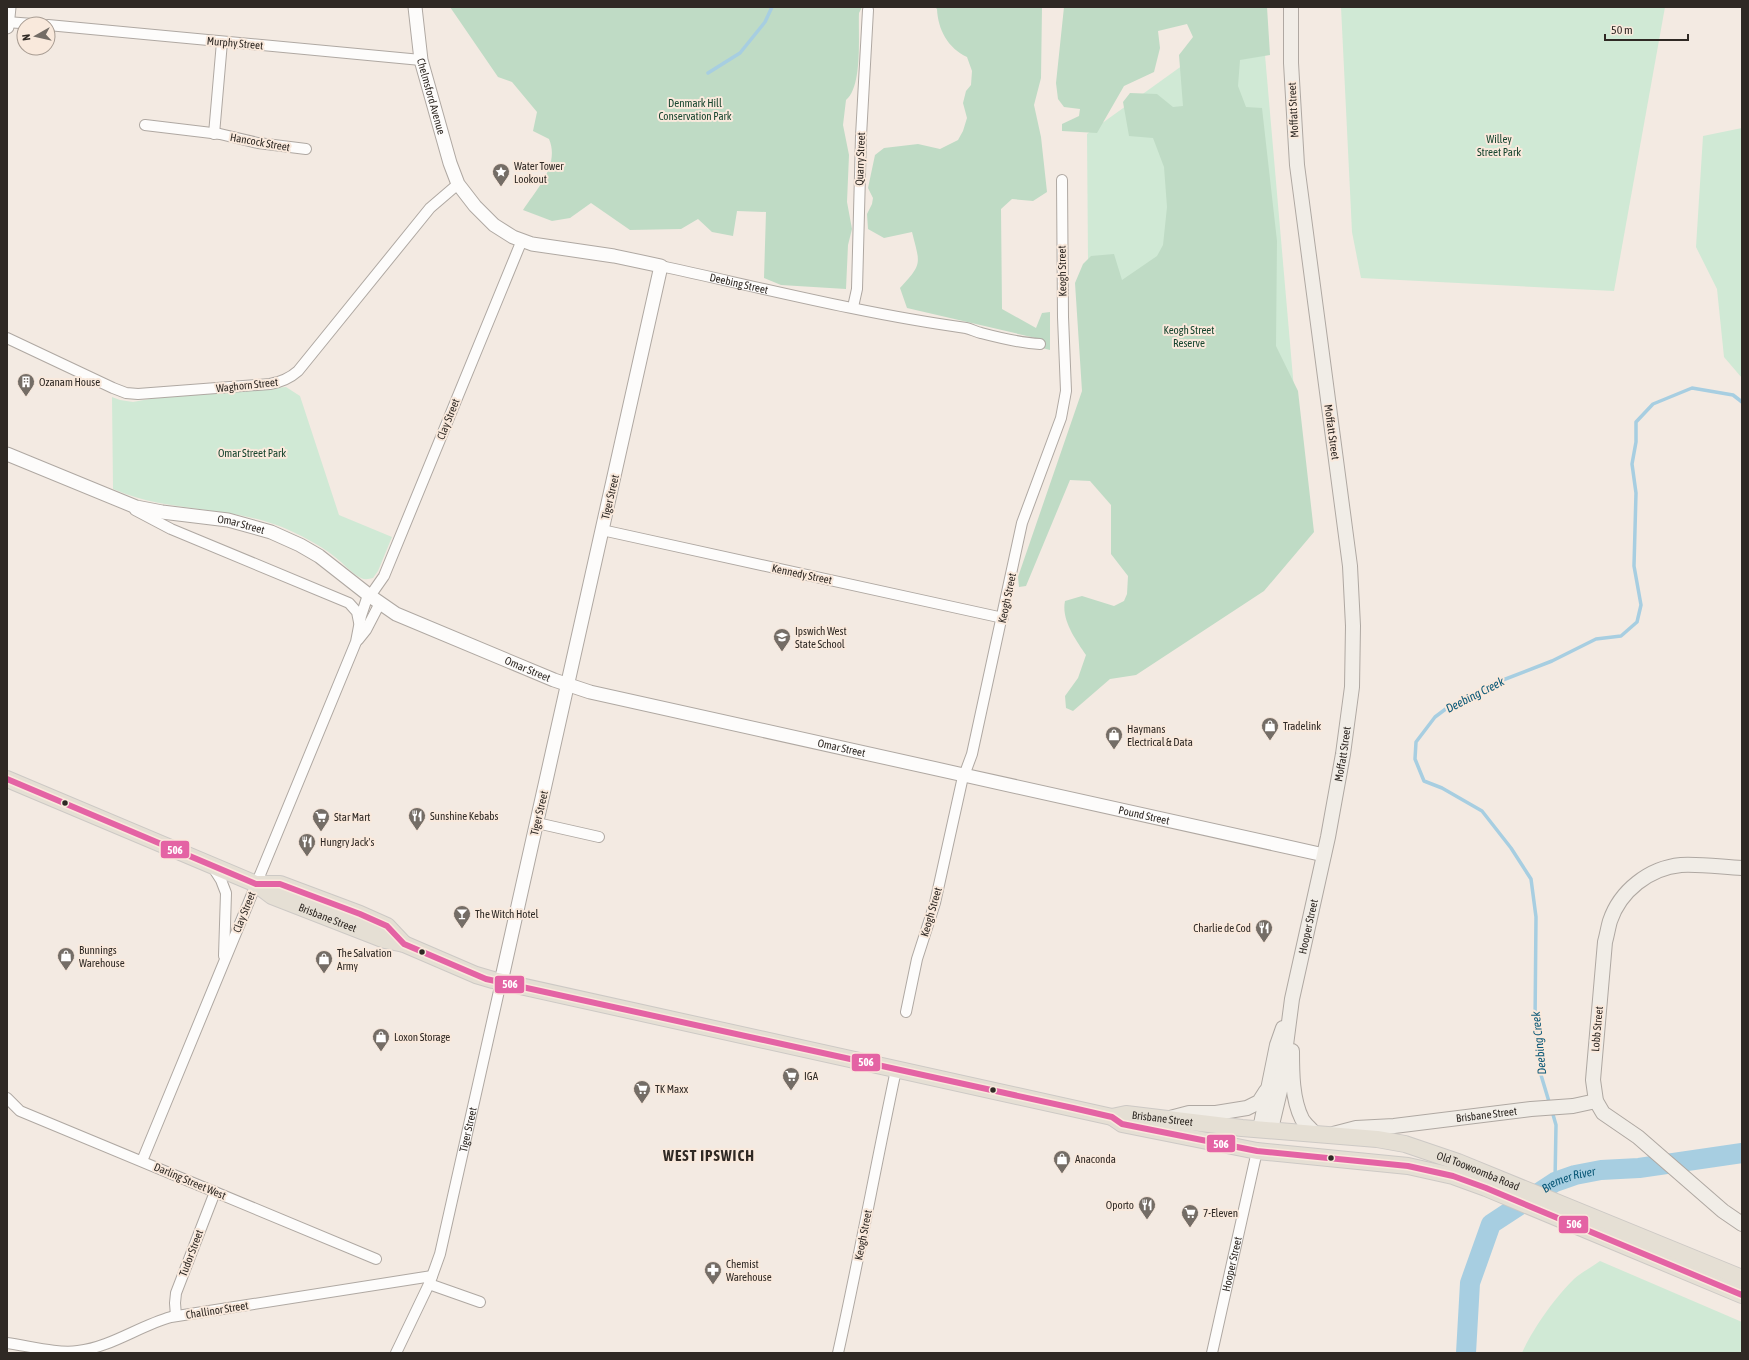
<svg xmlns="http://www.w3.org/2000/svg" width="1749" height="1360" viewBox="0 0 1749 1360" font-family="'Asap Condensed',sans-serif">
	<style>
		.green { fill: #d0e9d5 }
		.forest { fill: #bfdbc5 }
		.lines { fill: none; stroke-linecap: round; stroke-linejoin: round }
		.stream { stroke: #a7cee1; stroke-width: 3.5 }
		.river { stroke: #a7cee1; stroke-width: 20 }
		.minor-casing { stroke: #afa8a2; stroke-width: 12 }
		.tertiary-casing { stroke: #afa8a2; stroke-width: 15 }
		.secondary-casing { stroke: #afa8a2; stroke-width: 16 }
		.primary-casing { stroke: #cdc9c5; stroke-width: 18 }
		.minor { stroke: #fdfcfb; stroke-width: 10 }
		.tertiary { stroke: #fdfcfb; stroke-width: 13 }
		.secondary { stroke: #f1ede7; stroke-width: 14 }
		.primary { stroke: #e5dfd4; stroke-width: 16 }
		.bus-1-casing { stroke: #f9e9dc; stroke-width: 9 }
		.bus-1 { stroke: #e463a4; stroke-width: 6 }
		.bus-dot { fill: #2f2924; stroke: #f9e9dc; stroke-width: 1.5 }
		.labels { text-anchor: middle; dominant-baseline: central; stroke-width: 4; stroke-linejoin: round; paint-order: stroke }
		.street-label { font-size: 11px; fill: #2f2924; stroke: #f9e9dc }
		.park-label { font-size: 11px; fill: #16442e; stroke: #f9e9dc }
		.poi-label { font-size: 11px; fill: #2f2924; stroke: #f9e9dc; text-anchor: start }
		.water-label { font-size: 12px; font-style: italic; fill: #0a5877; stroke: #f9e9dc }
		.district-label { font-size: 15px; font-weight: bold; letter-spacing: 1px; fill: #2f2924; stroke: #f9e9dc }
		.line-badge { stroke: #f9e9dc; stroke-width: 1.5 }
		.badge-label { font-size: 11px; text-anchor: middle; font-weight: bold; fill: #fff }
	</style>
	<rect width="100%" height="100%" fill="#f3eae2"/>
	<!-- green -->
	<g class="green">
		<path d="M1341,7H1665L1614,291L1361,278L1352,232Z"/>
		<path d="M1261,9L1307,539L1089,384L1087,134Z"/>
		<path d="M1742,128V378L1724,357L1717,289L1696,247L1703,136Z"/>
		<path d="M286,387L300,396L339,515L392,537L378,571L373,578C369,579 365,580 361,578C351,573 343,563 335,557C319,544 300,535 282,527C227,505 167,513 113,489L112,397L120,400L133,402L160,397Z"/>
		<path d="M1600,1261L1742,1322V1353H1522C1532,1330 1556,1296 1574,1279C1582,1272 1592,1267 1600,1261Z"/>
	</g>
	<!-- forest -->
	<g class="forest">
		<path d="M450,7H862L859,13C858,34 863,86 846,100L843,125L849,155L847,202L852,229L848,245L846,289L781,285L764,278L766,212L737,211L733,236L712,232L698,219L681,229L630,230L591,203L570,218L552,221L523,210C537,189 560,165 549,139L533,131L537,112L512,82L498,77Z"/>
		<path d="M935,7H1042L1041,78L1034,105L1041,137L1047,192L1033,201L1012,199L1001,209L1002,309L1036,328L1042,313L1050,312V350L1042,348L1040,339L907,308L900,288C923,263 920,264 912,232L884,238L868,229L867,214L872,204L873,198L868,188L875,155L884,148L918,144L940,149L958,140L963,131L967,118L963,103L966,91L971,85L972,71L967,57C948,48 938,30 937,9Z"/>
		<path d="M1064,7H1267L1270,55L1240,60L1238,86L1246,107L1262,108L1277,241L1276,346L1298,391L1314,532L1264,591L1136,675L1110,679L1073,711L1066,708L1065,696L1078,678L1086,655C1076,640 1061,620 1065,601L1082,596L1114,606L1124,601L1127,594L1128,576L1111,554V505L1090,481L1070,480L1026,586L1019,587L1018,577L1082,391L1075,283L1083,264L1091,256L1114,254L1122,280L1157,256L1163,245L1167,207L1164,167L1153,138L1129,136L1123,102L1130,93L1157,94L1173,107L1183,106L1179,55L1193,37L1187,24L1158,31L1160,48L1154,72L1124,86L1097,133L1062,131V124L1079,116L1080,109L1064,107L1058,99L1056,83Z"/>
	</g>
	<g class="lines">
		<!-- stream -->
		<g class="stream">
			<path d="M708,73L740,53L765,22L772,7"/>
			<path d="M1550,1105L1541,1075L1535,1026L1536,917L1531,879L1511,848L1482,811L1442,788L1424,781L1415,759L1416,742L1435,717L1451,705L1468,700L1490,685L1552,661L1596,639L1621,636L1637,622L1641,605L1634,566L1636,493L1632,464L1636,442V422L1653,404L1692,388L1733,395L1742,402"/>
			<path d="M1552,1111L1556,1125L1555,1182"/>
		</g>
		<!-- river -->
		<path class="river" id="s1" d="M1466,1353L1470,1283L1491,1224L1555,1182L1575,1175L1601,1170L1639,1168L1742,1153"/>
		<defs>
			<g id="minor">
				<path d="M7,22L33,24"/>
				<path d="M48,25L421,60"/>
				<path d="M145,125L220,134L258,143L306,149"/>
				<path d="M214,134L222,42"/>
				<path id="s2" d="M661,266C762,288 864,314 966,328C971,329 976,332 981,333C1000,338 1020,343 1040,344"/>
				<path d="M853,307L857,289L861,136L868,10"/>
				<path d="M7,338L113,388L126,393L138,394L270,384C281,382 289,379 298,371L430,208L458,184"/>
				<path d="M135,510L171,529L349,603L357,612L359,622"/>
				<path d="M602,530L1003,618"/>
				<path d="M370,596L384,576L522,240"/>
				<path d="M358,640L366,630L380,603"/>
				<path d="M537,823L599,837"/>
				<path d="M212,866L221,880L226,893L224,956"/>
				<path d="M906,1012L917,959L935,903L962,781L972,754L1022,523L1061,418L1066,391L1063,317L1062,180"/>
				<path d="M7,1098L20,1111L376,1259"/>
				<path d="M142,1161L356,642L361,616L368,595"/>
				<path d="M429,1284L480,1302"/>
				<path d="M176,1316L175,1303L176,1293L215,1192"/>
				<path d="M7,1343C29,1346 57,1354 78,1351C111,1347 139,1326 171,1317L432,1276"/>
				<path id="s3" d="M396,1353L430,1282L440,1254L501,982"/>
				<path d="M838,1353C859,1259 876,1164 896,1070"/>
				<path id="s4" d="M1212,1353L1257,1151"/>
			</g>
			<g id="tertiary">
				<path id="s5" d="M415,7L421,60L450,163L458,184L475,206L494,225L513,237L532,244L614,256L661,266L501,982"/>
				<path d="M7,27L9,7"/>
				<path id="s6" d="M7,454L136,507L162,512L228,520L271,532L300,545L319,556L370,596L396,614L554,680L590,692C835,746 1079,801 1324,855"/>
			</g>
			<g id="secondary">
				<path d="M1742,868C1722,867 1701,864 1681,865C1649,868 1620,891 1610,921C1608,928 1607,935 1605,942L1593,1080L1596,1101L1603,1113L1638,1137L1723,1211L1742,1224"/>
				<path d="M1292,1051C1292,1072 1292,1099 1302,1119C1305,1124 1310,1128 1314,1133"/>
				<path d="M1170,1118L1189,1113H1216L1247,1108L1259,1102L1266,1091"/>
				<path d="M1260,1129L1277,1045L1283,1028"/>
				<path id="s7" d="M1271,1129L1280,1091L1292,999L1328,837L1343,754L1352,687L1353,626L1350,566L1297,165L1291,63V7"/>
				<path id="s8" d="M1333,1134L1356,1128L1394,1126L1531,1109L1573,1106L1596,1101"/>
			</g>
			<g id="primary">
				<path id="s9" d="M7,779L256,884L272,896L385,940L404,944L476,975L493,980L1112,1117L1126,1114L1242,1128L1377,1139L1405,1144L1458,1162L1742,1278"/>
				<path d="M256,884H280L360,914L387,926L404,944"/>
				<path d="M1112,1117L1122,1124L1257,1151L1408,1166L1453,1176L1486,1188L1742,1295"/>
			</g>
		</defs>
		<!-- minor casing -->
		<use href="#minor" class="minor-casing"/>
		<!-- tertiary casing -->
		<use href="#tertiary" class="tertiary-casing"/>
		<!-- secondary casing -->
		<use href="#secondary" class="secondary-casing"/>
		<!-- primary casing -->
		<use href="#primary" class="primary-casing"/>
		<!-- minor -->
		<use href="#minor" class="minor"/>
		<!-- tertiary -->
		<use href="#tertiary" class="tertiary"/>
		<!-- secondary -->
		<use href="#secondary" class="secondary"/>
		<!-- primary -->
		<use href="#primary" class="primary"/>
		<defs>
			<path id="bus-1" d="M7,779L256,884H280L360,914L387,926L404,944L486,979L1073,1108L1112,1117L1122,1124L1257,1151L1408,1166L1453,1176L1486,1188L1742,1295"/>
		</defs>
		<!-- bus-1 casing -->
		<use href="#bus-1" class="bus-1-casing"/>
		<!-- bus-1 -->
		<use href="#bus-1" class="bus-1"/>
	</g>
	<!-- icons -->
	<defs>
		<symbol id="sight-pin" viewBox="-11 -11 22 30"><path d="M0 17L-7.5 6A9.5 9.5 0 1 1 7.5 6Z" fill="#746d66" stroke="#f9e9dc"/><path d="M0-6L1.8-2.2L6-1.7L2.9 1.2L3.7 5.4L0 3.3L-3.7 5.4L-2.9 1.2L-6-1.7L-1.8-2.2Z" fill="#fff"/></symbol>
		<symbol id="building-pin" viewBox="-11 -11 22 30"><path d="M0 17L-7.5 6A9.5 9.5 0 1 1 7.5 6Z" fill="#746d66" stroke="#f9e9dc"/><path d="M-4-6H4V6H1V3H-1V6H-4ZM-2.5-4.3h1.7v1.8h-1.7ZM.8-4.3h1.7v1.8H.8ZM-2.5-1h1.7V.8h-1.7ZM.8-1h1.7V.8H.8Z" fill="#fff"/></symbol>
		<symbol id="school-pin" viewBox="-11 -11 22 30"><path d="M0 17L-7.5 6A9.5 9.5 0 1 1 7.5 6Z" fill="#746d66" stroke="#f9e9dc"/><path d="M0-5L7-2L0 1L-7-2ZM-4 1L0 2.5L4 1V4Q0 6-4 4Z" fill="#fff"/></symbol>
		<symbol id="shop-pin" viewBox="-11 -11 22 30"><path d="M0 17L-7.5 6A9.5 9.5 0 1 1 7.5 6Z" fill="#746d66" stroke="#f9e9dc"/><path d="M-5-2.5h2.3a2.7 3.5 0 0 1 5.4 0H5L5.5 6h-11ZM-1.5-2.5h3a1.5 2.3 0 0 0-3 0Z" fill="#fff"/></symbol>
		<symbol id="restaurant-pin" viewBox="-11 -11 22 30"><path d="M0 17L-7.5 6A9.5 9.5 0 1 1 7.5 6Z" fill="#746d66" stroke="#f9e9dc"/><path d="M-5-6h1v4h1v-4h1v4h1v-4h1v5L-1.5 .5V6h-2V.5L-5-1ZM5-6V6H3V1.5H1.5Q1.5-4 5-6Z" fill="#fff"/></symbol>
		<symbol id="supermarket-pin" viewBox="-11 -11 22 30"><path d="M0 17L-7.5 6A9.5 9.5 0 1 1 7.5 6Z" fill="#746d66" stroke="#f9e9dc"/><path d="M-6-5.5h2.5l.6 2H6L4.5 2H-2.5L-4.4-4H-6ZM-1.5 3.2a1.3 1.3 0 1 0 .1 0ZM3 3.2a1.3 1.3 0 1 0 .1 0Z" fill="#fff"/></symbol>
		<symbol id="bar-pin" viewBox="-11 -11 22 30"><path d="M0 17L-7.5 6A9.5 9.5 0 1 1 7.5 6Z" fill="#746d66" stroke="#f9e9dc"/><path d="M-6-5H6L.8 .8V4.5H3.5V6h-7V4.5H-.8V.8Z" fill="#fff"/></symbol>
		<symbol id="pharmacy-pin" viewBox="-11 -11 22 30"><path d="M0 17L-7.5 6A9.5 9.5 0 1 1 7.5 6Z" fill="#746d66" stroke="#f9e9dc"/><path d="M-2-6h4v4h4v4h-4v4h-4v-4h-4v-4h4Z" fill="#fff"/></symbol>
	</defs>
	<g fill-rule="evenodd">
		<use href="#sight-pin" x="491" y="162" width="20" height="27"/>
		<use href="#building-pin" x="16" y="372" width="20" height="27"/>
		<use href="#school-pin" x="772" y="627" width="20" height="27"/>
		<use href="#shop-pin" x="1260" y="716" width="20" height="27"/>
		<use href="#shop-pin" x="1104" y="725" width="20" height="27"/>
		<use href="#restaurant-pin" x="407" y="806" width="20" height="27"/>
		<use href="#supermarket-pin" x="311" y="807" width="20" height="27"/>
		<use href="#restaurant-pin" x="297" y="832" width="20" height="27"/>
		<use href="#bar-pin" x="452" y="904" width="20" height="27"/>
		<use href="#restaurant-pin" x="1254" y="918" width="20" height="27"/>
		<use href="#shop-pin" x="56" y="946" width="20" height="27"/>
		<use href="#shop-pin" x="314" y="949" width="20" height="27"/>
		<use href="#shop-pin" x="371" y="1027" width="20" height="27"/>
		<use href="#supermarket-pin" x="781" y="1066" width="20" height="27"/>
		<use href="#supermarket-pin" x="632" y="1079" width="20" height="27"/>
		<use href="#shop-pin" x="1052" y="1149" width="20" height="27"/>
		<use href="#restaurant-pin" x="1137" y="1195" width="20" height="27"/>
		<use href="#supermarket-pin" x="1180" y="1203" width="20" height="27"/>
		<use href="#pharmacy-pin" x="703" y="1260" width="20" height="27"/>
	</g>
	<!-- markers -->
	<g class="bus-dot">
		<circle cx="65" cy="803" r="3.5"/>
		<circle cx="422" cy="952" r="3.5"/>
		<circle cx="993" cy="1090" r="3.5"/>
		<circle cx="1331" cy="1158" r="3.5"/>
	</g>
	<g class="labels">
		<!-- street labels -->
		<g class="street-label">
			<text transform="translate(235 43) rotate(5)">Murphy Street</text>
			<text stroke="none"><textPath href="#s5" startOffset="91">Chelmsford Avenue</textPath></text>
			<text transform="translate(1293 110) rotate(-93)">Moffatt Street</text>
			<text transform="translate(260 142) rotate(10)">Hancock Street</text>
			<text transform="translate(860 159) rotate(-88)">Quarry Street</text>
			<text transform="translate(1062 271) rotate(-91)">Keogh Street</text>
			<text stroke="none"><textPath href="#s2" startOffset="80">Deebing Street</textPath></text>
			<text transform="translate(247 385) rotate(-6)">Waghorn Street</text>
			<text transform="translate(448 419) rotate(-68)">Clay Street</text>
			<text transform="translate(1332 432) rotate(82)">Moffatt Street</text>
			<text transform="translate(610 497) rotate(-77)">Tiger Street</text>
			<text stroke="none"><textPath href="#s6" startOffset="246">Omar Street</textPath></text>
			<text transform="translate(802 574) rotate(12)">Kennedy Street</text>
			<text transform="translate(1007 598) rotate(-78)">Keogh Street</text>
			<text stroke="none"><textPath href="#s6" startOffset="570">Omar Street</textPath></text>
			<text stroke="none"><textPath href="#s6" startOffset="894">Omar Street</textPath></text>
			<text stroke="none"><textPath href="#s7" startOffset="382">Moffatt Street</textPath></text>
			<text transform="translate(539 813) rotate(-77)">Tiger Street</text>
			<text stroke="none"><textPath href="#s6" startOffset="1204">Pound Street</textPath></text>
			<text transform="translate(244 912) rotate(-68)">Clay Street</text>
			<text transform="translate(931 912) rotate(-74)">Keogh Street</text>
			<text stroke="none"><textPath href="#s9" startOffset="350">Brisbane Street</textPath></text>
			<text stroke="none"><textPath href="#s7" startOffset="206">Hooper Street</textPath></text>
			<text transform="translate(1597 1029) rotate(-85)">Lobb Street</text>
			<text stroke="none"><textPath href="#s8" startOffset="155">Brisbane Street</textPath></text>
			<text stroke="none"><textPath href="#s9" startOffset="1212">Brisbane Street</textPath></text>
			<text stroke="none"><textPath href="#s3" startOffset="236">Tiger Street</textPath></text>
			<text stroke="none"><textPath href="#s9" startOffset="1534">Old Toowoomba Road</textPath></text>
			<text transform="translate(190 1181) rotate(23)">Darling Street West</text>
			<text transform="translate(863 1235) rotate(-79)">Keogh Street</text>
			<text transform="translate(191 1253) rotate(-69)">Tudor Street</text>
			<text stroke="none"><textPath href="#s4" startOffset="91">Hooper Street</textPath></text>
			<text transform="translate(217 1310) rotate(-9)">Challinor Street</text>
		</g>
		<!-- park labels -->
		<g class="park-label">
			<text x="695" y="103">Denmark Hill<tspan x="695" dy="13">Conservation Park</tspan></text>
			<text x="1499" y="139">Willey<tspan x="1499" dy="13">Street Park</tspan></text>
			<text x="1189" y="330">Keogh Street<tspan x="1189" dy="13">Reserve</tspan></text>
			<text x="252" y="453">Omar Street Park</text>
		</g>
		<!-- poi labels -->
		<g class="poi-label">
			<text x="514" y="166">Water Tower<tspan x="514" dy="13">Lookout</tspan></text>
			<text x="39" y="382">Ozanam House</text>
			<text x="795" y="631">Ipswich West<tspan x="795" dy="13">State School</tspan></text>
			<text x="1283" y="726">Tradelink</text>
			<text x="1127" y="729">Haymans<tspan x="1127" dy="13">Electrical &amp; Data</tspan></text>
			<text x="430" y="816">Sunshine Kebabs</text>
			<text x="334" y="817">Star Mart</text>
			<text x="320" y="842">Hungry Jack's</text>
			<text x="475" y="914">The Witch Hotel</text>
			<text x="1251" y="928" text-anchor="end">Charlie de Cod</text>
			<text x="79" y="950">Bunnings<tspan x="79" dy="13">Warehouse</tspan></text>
			<text x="337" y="953">The Salvation<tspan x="337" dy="13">Army</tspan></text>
			<text x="394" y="1037">Loxon Storage</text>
			<text x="804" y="1076">IGA</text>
			<text x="655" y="1089">TK Maxx</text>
			<text x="1075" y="1159">Anaconda</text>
			<text x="1134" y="1205" text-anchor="end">Oporto</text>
			<text x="1203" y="1213">7-Eleven</text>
			<text x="726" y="1264">Chemist<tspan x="726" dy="13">Warehouse</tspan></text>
		</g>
		<!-- water labels -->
		<g class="water-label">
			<text transform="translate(1475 695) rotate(-27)">Deebing Creek</text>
			<text transform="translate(1539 1043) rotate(-96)">Deebing Creek</text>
			<text stroke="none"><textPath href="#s1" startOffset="223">Bremer River</textPath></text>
		</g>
		<!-- district labels -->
		<g class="district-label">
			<text x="709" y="1155">WEST IPSWICH</text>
		</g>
	</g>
	<g class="line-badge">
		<rect x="160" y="840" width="30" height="19" rx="4" fill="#e463a4"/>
		<rect x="494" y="975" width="31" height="19" rx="4" fill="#e463a4"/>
		<rect x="851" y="1053" width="30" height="19" rx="4" fill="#e463a4"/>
		<rect x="1206" y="1134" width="30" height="19" rx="4" fill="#e463a4"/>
		<rect x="1558" y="1215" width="31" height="19" rx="4" fill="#e463a4"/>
	</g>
	<g class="badge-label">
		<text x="175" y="854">506</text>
		<text x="510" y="988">506</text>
		<text x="866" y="1066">506</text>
		<text x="1221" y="1148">506</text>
		<text x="1574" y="1228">506</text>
	</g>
	<!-- border -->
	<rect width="1749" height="1360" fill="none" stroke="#2f2924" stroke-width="16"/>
	<!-- north arrow -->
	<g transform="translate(36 36) rotate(262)"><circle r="19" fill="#f9e9dc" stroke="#a89c92"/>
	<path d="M0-3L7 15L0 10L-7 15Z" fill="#746d66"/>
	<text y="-6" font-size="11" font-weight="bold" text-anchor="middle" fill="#2f2924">N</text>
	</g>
	<!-- scale -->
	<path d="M1605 34v6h83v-6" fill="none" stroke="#2f2924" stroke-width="2"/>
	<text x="1611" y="34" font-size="12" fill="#2f2924" stroke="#f9e9dc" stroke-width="3" paint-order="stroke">50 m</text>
</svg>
